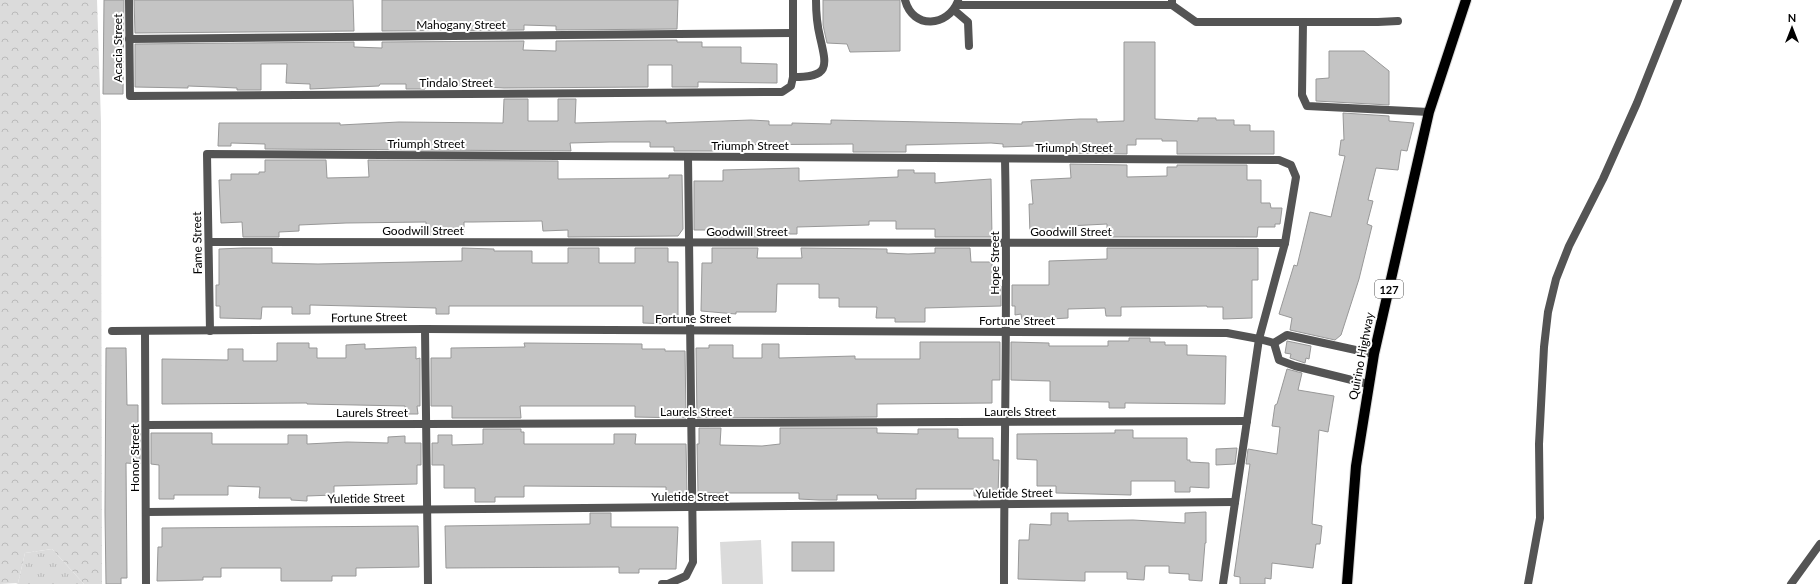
<svg xmlns="http://www.w3.org/2000/svg" width="1820" height="584" viewBox="0 0 1820 584" font-family="Lato,sans-serif">
	<style>
		.grass { fill: url(#grass-tufts) }
		.forest { fill: url(#forest-crowns) }
		.pitch { fill: #dbdbdb }
		.building { fill: #c4c4c4; stroke: #989898 }
		.lines { fill: none; stroke-linecap: round; stroke-linejoin: round }
		.primary-casing { stroke: #dbdbdb; stroke-width: 12 }
		.lane { stroke: #545454; stroke-width: 8 }
		.street { stroke: #545454; stroke-width: 8 }
		.primary { stroke: #000; stroke-width: 10 }
		.labels { text-anchor: middle; dominant-baseline: central; stroke-width: 4; stroke-linejoin: round; paint-order: stroke }
		.shield { fill: #fff; stroke: #4c4c4c; stroke-width: 1 }
		.shield-label { font-size: 11px; font-weight: bold; fill: #000 }
		.street-label { font-size: 12px; fill: #000; stroke: #fff }
	</style>
	<defs>
		<pattern id="grass-tufts" width="24" height="20" patternUnits="userSpaceOnUse"><rect width="24" height="20" fill="#dbdbdb"/><path d="M3 7l-1-3M5 7V3M7 7l1-3M15 17l-1-3M17 17v-4M19 17l1-3" fill="none" stroke="#bababa"/></pattern>
		<pattern id="forest-crowns" width="20" height="18" patternUnits="userSpaceOnUse"><rect width="20" height="18" fill="#dbdbdb"/><path d="M2 6a3 3 0 1 1 6 0M12 15a3 3 0 1 1 6 0" fill="none" stroke="#bababa"/></pattern>
	</defs>
	<rect width="100%" height="100%" fill="#fff"/>
	<!-- grass -->
	<path class="grass" d="M52,549L84,584H16L18,583L25,553Z"/>
	<!-- forest -->
	<path class="forest" d="M0,0H97L101,122L102,584H84L52,549L25,553L18,583L0,584Z"/>
	<!-- pitch -->
	<path class="pitch" d="M761,540L763,584H722L720,542Z"/>
	<!-- building -->
	<g class="building">
		<path d="M104,0H124L123,94H103Z"/>
		<path d="M134,0H353L354,31L135,33Z"/>
		<path d="M382,0H678L677,29L556,30V26L524,25V30L382,31Z"/>
		<path d="M823,0H900V51L850,52L847,44L827,43L823,25Z"/>
		<path d="M677,40V42H702V47H741V63L777,64V83L698,82V87H672V65H648V87L504,88L453,85V83L425,82V89H406V84H380L379,86L310,89V84L286,83L287,64H261V90H237V88L215,87L188,86V88L135,87V44L354,42V47L382,48V42L524,41L523,50L556,51V41Z"/>
		<path d="M1124,42H1155V119L1198,121V118H1216V120H1234V125H1250V131H1274V154H1177V141H1162V139H1136V145H1127V154L1061,153V145L1003,147V144L991,143L906,145V152H853V144L715,145V151H674V147H650V142H610L570,143L571,151L265,149V144L231,143V146H218L219,123H340V125L399,122L503,123L504,99H528V121H558V99H576L575,123L650,121H666V123L751,120L769,121V125H792V123L831,124V120L1022,124V122L1080,119H1097V122L1124,121Z"/>
		<path d="M1329,51H1364L1389,71V105L1316,101V79L1329,78Z"/>
		<path d="M1343,113L1389,116V121L1414,123L1407,151L1401,150L1398,170L1376,168L1368,200L1373,201L1367,224L1372,226L1359,279L1341,335L1335,340L1290,330L1292,318L1279,314L1294,265L1297,266L1310,212L1331,217L1345,156L1339,155L1341,140H1344Z"/>
		<path d="M265,160H326L327,178L369,177L368,160L558,161V179L669,178V175H682L683,229L678,236L568,237V230L543,231L542,221L473,222H464V233L426,235V222L346,223L299,225V231L279,232V237H243L242,222L221,223L219,180H231V174H259V172H265Z"/>
		<path d="M1070,164L1127,165V177L1167,176V167H1177V165H1247V180H1261V203H1270L1271,208H1282L1280,224H1275V227H1258L1257,237H1107V224L1068,226V235L1030,234L1029,204H1033L1031,180L1071,178Z"/>
		<path d="M799,168V181L898,177V170H914V173H935V183L991,179L992,237H935V229H896V221H869V225L797,227V234H758V237H712V230H694V181H723V170Z"/>
		<path d="M243,248H272V263L318,264L462,261V248L494,249V251H532V263H568V248H599V263H635V248H668V262H678V316L669,324L643,323V306H449V314H436V308L310,305V314H292V307H262L261,319L220,318V306H216V285H219V249Z"/>
		<path d="M712,248H758L757,258H802L801,248L887,249V253L908,254L935,253V248H970L971,262H992V286H1001V306L925,308V322H895V318H876L877,307H839V298H819V284H777L776,312H736V314L701,311L702,263H712Z"/>
		<path d="M1107,248H1258V280H1252V318L1223,319V307H1207V306L1121,307V316H1106L1105,308L1068,309V318L1050,319L1022,320L1021,314L1015,315V306H1012V285H1049V261L1107,259Z"/>
		<path d="M1129,338H1150V342H1165V345H1187V355L1226,356L1225,404L1125,403V408H1109V402L1050,401V381L1011,380V342L1049,343V346H1108V341H1129Z"/>
		<path d="M1287,341L1311,346L1309,359L1306,358L1305,363L1290,358L1291,354L1285,353Z"/>
		<path d="M920,342H1000V380H992V403L877,404V417L697,418L696,348H709V345H733V358H762V344H779V358L855,356V359H920Z"/>
		<path d="M277,343H309V348H317V358H346V345L365,344V349L416,347V359L420,358V406H417L418,414H405V406L307,404V403L162,404V359L228,360V349H243V361H277Z"/>
		<path d="M524,343L642,344V349H665V351H685L686,418L635,417V406H520L521,418H452V406H431V358H451V348L525,347Z"/>
		<path d="M106,348H126L127,405H138V433H140V464L126,463L127,578H121V584H106L105,512Z"/>
		<path d="M1287,369L1302,373L1298,390L1334,396L1328,432L1319,430L1312,524L1322,526L1320,544H1316L1313,568L1272,563L1271,579L1265,578V584H1240V577L1234,576L1250,464H1246L1248,449L1277,454L1280,427L1272,426L1275,405L1277,404Z"/>
		<path d="M699,428H721L720,445L762,446L780,444V428H877V433L918,434V429H958V438H993V460H999L998,496H974V489H916V499H878L877,495H837V500H819L799,499V493H698L697,444H699Z"/>
		<path d="M483,429H521V432H524V444H614V434H636L635,444H686L687,493H684L683,502H666V487L524,486V497H495V502H475V488H444V465H432V443H438V435H452V445L483,444Z"/>
		<path d="M1115,430H1133V438H1187V460H1190V462L1209,463V488L1190,487V492H1175V481H1131V495L1056,493V486H1037V460L1017,459V434L1115,433Z"/>
		<path d="M151,433H212V444H288V435H307V444L347,442L388,443V437L405,436V443H421V465H417V484L334,486V495L307,496V501L291,500V498H259L260,487L228,486V495H174V499H159V465L151,464Z"/>
		<path d="M1237,448L1235,464L1216,465V449Z"/>
		<path d="M1206,512V543H1205L1202,581L1189,580V574L1169,573V566H1145L1144,580L1127,579V572H1085V581L1018,579L1019,540H1029L1030,524L1051,525V513H1068V521L1133,520L1185,523V513Z"/>
		<path d="M590,513H611V527H678L676,569H639V573H619V567L446,568L445,526L590,524Z"/>
		<path d="M418,526L419,567L356,568V576H332V581H281V568H221V577H203V580L157,581L158,547H162V528Z"/>
		<rect x="792" y="542" width="42" height="29"/>
	</g>
	<g class="lines">
		<defs>
			<path id="primary" d="M1347,584L1356,466L1374,354L1429,112L1466,0"/>
		</defs>
		<!-- primary casing -->
		<use href="#primary" class="primary-casing"/>
		<!-- lane -->
		<g class="lane">
			<path d="M905,0C913,30 948,27 958,1"/>
			<path d="M1172,0V5L1196,22H1378L1398,21"/>
			<path d="M957,5H1172"/>
			<path d="M954,10L968,22L969,46"/>
			<path d="M1303,22L1302,95L1307,106L1429,112"/>
			<path d="M793,77C830,77 827,67 820,37C817,25 816,12 816,0"/>
		</g>
		<!-- street -->
		<g class="street">
			<path d="M129,0L130,96L782,92L791,86L793,77V0"/>
			<path d="M129,39L793,33"/>
			<path d="M209,242L1285,243"/>
			<path d="M425,329L428,584"/>
			<path d="M112,331L425,329L1227,333L1259,339L1274,343"/>
			<path d="M145,331L146,584"/>
			<path d="M210,331L207,154L1279,160L1291,165L1296,177L1285,243L1259,339L1223,584"/>
			<path d="M1274,343L1279,360L1295,366L1368,384"/>
			<path d="M1274,343L1287,335L1374,354"/>
			<path d="M146,425L1247,421"/>
			<path d="M146,512L1235,502"/>
			<path d="M662,584H668L686,576L693,562L688,157"/>
			<path d="M1004,584C1004,442 1008,300 1005,159"/>
			<path d="M1528,584L1540,518L1539,444L1544,347L1548,312L1556,279L1569,246L1603,179L1637,103L1678,0"/>
			<path d="M1791,584L1820,544"/>
		</g>
		<!-- primary -->
		<use href="#primary" class="primary"/>
	</g>
	<g class="labels">
		<!-- shield labels -->
		<rect class="shield" x="1375" y="280" width="28" height="18" rx="3"/>
		<g class="shield-label">
			<text x="1389" y="289">127</text>
		</g>
		<!-- street labels -->
		<g class="street-label">
			<text x="461" y="24">Mahogany Street</text>
			<text transform="translate(117 48) rotate(-90)">Acacia Street</text>
			<text x="456" y="82">Tindalo Street</text>
			<text x="426" y="143">Triumph Street</text>
			<text x="750" y="145">Triumph Street</text>
			<text x="1074" y="147">Triumph Street</text>
			<text x="423" y="230">Goodwill Street</text>
			<text x="747" y="231">Goodwill Street</text>
			<text x="1071" y="231">Goodwill Street</text>
			<text transform="translate(197 243) rotate(-91)">Fame Street</text>
			<text transform="translate(994 263) rotate(-90)">Hope Street</text>
			<text transform="translate(369 317) rotate(-1)">Fortune Street</text>
			<text x="693" y="318">Fortune Street</text>
			<text x="1017" y="320">Fortune Street</text>
			<text transform="translate(1361 356) rotate(-79)">Quirino Highway</text>
			<text x="696" y="411">Laurels Street</text>
			<text x="1020" y="411">Laurels Street</text>
			<text x="372" y="412">Laurels Street</text>
			<text transform="translate(134 458) rotate(-90)">Honor Street</text>
			<text transform="translate(1014 493) rotate(-1)">Yuletide Street</text>
			<text x="690" y="496">Yuletide Street</text>
			<text transform="translate(366 498) rotate(-1)">Yuletide Street</text>
		</g>
	</g>
	<!-- north arrow -->
	<g transform="translate(1792 28)" stroke="#ffffff" stroke-width="3" paint-order="stroke">
	<path d="M0-3L7 15L0 10L-7 15Z" fill="#000000"/>
	<text y="-6" font-size="11" font-weight="bold" text-anchor="middle" fill="#000000">N</text>
	</g>
</svg>
